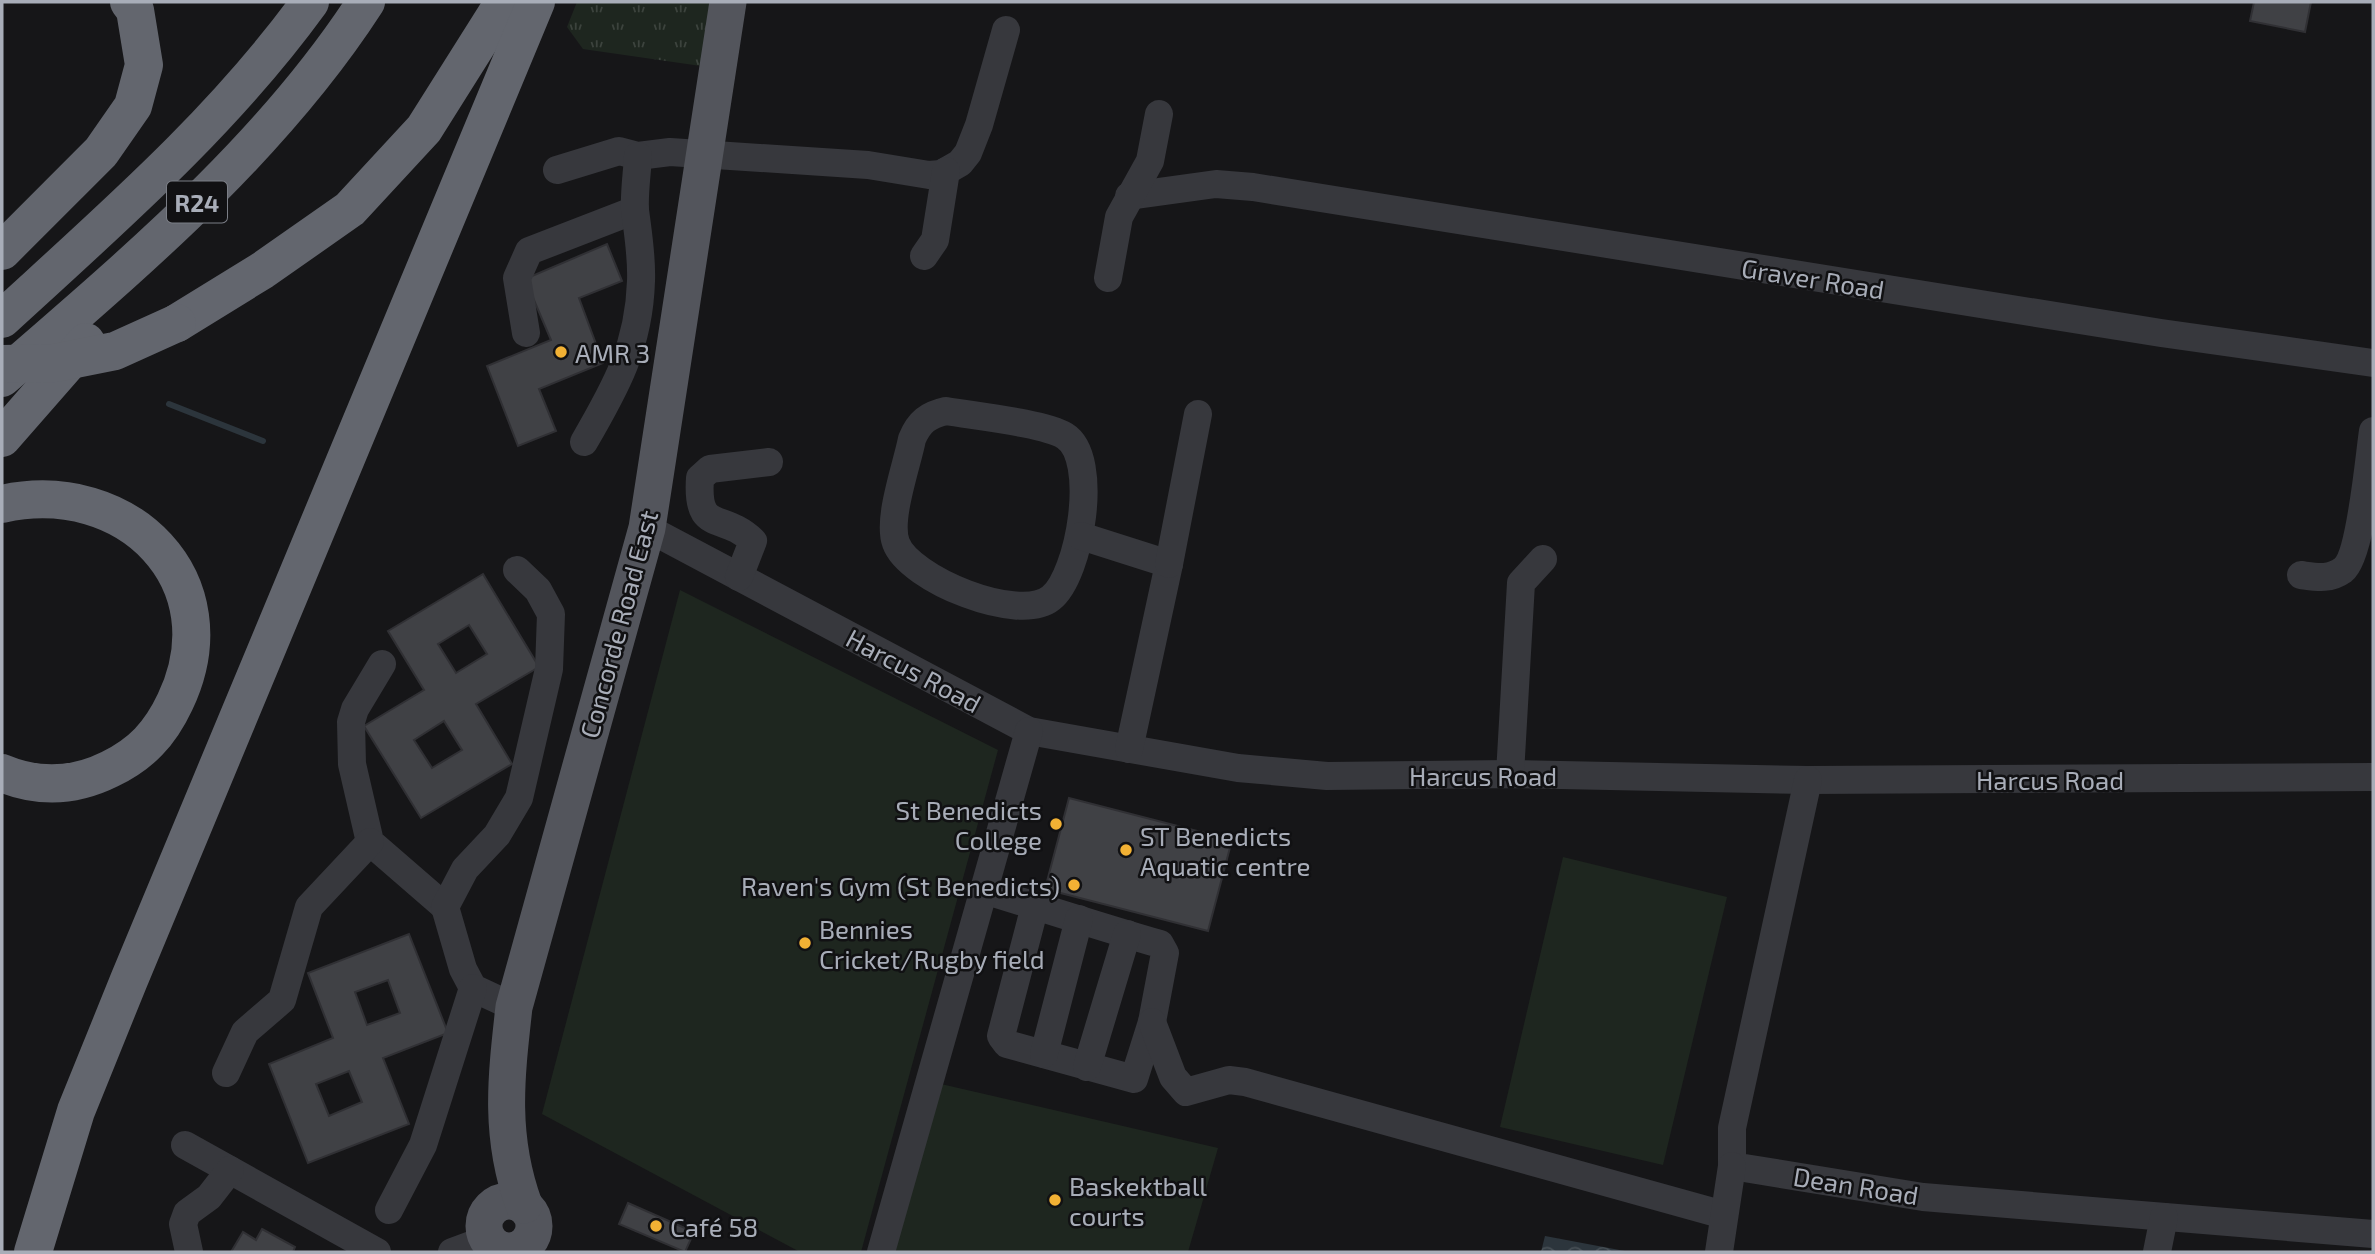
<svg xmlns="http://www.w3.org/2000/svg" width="2375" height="1254" viewBox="0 0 2375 1254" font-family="'Exo 2',sans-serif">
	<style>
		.grass { fill: url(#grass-tufts) }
		.park { fill: #1e261f }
		.water { fill: url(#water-waves) }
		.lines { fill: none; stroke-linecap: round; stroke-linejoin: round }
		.stream { stroke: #2c353c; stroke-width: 6 }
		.building { fill: #404145; stroke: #303034; stroke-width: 2; fill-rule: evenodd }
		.minor { stroke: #37383d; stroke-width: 28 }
		.major { stroke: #53555c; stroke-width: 37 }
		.highway { stroke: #63666e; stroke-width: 38 }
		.highway-bridge { stroke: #63666e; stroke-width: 38 }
		.poi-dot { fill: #f2b134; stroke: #111113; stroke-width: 2.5 }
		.labels { text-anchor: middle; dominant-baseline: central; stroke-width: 5; stroke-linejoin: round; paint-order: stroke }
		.shield { fill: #111113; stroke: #7b7e86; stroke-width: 2 }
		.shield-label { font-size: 24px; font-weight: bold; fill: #a8adb8 }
		.street-label { font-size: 26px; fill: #a8adb8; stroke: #111113 }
		.poi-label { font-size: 26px; fill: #a8adb8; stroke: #111113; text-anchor: start }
	</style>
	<defs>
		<pattern id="grass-tufts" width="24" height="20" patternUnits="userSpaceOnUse" patternTransform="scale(1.75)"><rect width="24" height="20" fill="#1e261f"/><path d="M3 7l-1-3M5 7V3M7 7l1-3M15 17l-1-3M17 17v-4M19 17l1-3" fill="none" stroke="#3c433d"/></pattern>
		<pattern id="water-waves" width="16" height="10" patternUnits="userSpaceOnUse" patternTransform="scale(1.75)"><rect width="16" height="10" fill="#2c353c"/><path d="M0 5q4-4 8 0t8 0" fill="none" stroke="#485056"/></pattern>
	</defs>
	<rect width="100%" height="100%" fill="#161618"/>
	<!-- grass -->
	<path class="grass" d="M577,2H730L701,66L583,49L567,27Z"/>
	<!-- park -->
	<g class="park">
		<path d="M680,590L998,750L861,1252H800L542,1114Z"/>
		<path d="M1563,857L1727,897L1663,1165L1500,1127Z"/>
		<path d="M941,1084L1218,1148L1188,1252H892Z"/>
	</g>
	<!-- water -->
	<path class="water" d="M1545,1236L1630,1252H1541Z"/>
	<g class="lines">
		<!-- stream -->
		<path class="stream" d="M169,404L263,441"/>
	</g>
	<!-- building -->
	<g class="building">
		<path d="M2254,2H2311L2305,32L2250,21Z"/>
		<path d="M607,244L622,281L579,298L603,363L539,389L556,431L518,446L487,366L551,340L525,279Z"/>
		<path d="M483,574L539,667L476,704L512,764L421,818L364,726L424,690L388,631ZM469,625L487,654L456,673L438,644ZM444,721L462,750L432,768L414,740Z"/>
		<path d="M1069,798L1232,840L1208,931L1045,889Z"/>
		<path d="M409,934L448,1033L383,1058L409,1124L308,1163L269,1064L333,1038L308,973ZM388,980L400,1013L367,1025L355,992ZM349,1071L362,1102L329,1116L316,1084Z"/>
		<path d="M628,1203L694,1232L685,1252L619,1224Z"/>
		<path d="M262,1229L295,1247L293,1252H231L243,1232L256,1240Z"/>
	</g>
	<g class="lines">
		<!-- minor -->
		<g class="minor">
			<path d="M557,170L619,151L638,156L670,152L868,165L929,175L941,174L960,163L968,153L979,125L1006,30"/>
			<path d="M1129,196L1216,184L1253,187L2161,333L2373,363"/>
			<path d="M924,256L935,240L946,171"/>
			<path d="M1108,278L1119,217L1150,161L1159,114"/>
			<path d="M526,333L517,278L529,251L635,210"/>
			<path d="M946,411C974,416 1044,423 1065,436C1100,458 1080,575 1051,598C1019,624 909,579 896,543C887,519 907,465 912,439C919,422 928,415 946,411Z"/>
			<path d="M584,442C616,387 639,346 641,281C642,256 638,234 635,210C634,193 637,174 638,156"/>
			<path d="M647,528L1029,731L1238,768L1327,776L1510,774L1808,780L2373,777"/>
			<path d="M1081,536L1169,564L1129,749"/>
			<path d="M1169,564L1198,414"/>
			<path d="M2301,575C2316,577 2329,580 2343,570C2361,556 2369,457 2373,431"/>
			<path d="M739,577L753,541C722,511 696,535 700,478L710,469L769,462"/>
			<path d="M382,664L355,709L351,722L352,764L370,842L445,907"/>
			<path d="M1510,774L1521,583L1543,559"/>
			<path d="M1808,780L1732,1128V1166L1923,1197L2373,1234"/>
			<path d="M984,890C1043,908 1101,927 1160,944L1165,953L1152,1022L1134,1079L1007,1044L1001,1036L1035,906"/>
			<path d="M514,1007L473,988L463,969L445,907L465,869L497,835L519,798L549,669L551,614L538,590L517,570"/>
			<path d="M1152,1022L1173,1077L1186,1092L1229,1080L1245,1082L1724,1215"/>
			<path d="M1044,1054L1079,919"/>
			<path d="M1087,1067L1127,934"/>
			<path d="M226,1073L245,1032L282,1000L309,907L370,842"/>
			<path d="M185,1145L377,1252"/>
			<path d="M389,1210L423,1145L473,988"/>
			<path d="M189,1252L183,1224L187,1213L209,1197L230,1170"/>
			<path d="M452,1252L487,1239"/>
			<path d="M881,1252L1029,731"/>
			<path d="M1719,1252L1732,1166"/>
			<path d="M2157,1252L2164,1217"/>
		</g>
		<!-- major -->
		<g class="major">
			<circle cx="509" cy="1226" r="25"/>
			<path d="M524,1205C499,1136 506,1078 514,1007L647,528L728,2"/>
		</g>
		<!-- highway -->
		<g class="highway">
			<path d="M2,251L101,152L133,106L144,65L135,10L129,2"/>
			<path d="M2,319C111,219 223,122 310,2"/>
			<path d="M177,323L263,270L350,209L424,129L504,2"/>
			<path d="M2,378C133,264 271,149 366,2"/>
			<path d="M2,438L86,342"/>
			<path d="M2,504C127,476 233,581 175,702C160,734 141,754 110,769C74,787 38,788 2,773"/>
			<path d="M33,1252L76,1111L129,980L536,2"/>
		</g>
		<!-- highway-bridge -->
		<path class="highway-bridge" d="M2,364L55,363L115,351L177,323"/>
	</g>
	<!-- markers -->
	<g class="poi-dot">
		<circle cx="561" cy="352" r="7"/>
		<circle cx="1056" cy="824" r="7"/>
		<circle cx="1126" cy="850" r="7"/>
		<circle cx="1074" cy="885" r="7"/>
		<circle cx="805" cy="943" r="7"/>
		<circle cx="1055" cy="1200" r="7"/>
		<circle cx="656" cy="1226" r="7"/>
	</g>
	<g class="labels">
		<!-- shield labels -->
		<rect class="shield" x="167" y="181.5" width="60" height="41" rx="5"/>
		<g class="shield-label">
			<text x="197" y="202">R24</text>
		</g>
		<!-- street labels -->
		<g class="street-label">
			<text transform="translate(1813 278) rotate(9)">Graver Road</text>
			<text transform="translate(618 624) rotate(-75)">Concorde Road East</text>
			<text transform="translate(914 670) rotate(28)">Harcus Road</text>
			<text x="1483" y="775">Harcus Road</text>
			<text x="2050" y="779">Harcus Road</text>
			<text transform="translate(1856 1185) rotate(9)">Dean Road</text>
		</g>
		<!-- poi labels -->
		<g class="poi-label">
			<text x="575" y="352">AMR 3</text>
			<text x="1042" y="809" text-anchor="end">St Benedicts<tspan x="1042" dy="30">College</tspan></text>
			<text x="1140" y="835">ST Benedicts<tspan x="1140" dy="30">Aquatic centre</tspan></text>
			<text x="1060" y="885" text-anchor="end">Raven's Gym (St Benedicts)</text>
			<text x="819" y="928">Bennies<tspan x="819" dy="30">Cricket/Rugby field</tspan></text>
			<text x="1069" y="1185">Baskektball<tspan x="1069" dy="30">courts</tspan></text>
			<text x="670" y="1226">Café 58</text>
		</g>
	</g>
	<!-- border -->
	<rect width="2375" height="1254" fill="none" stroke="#a8adb8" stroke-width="7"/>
</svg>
